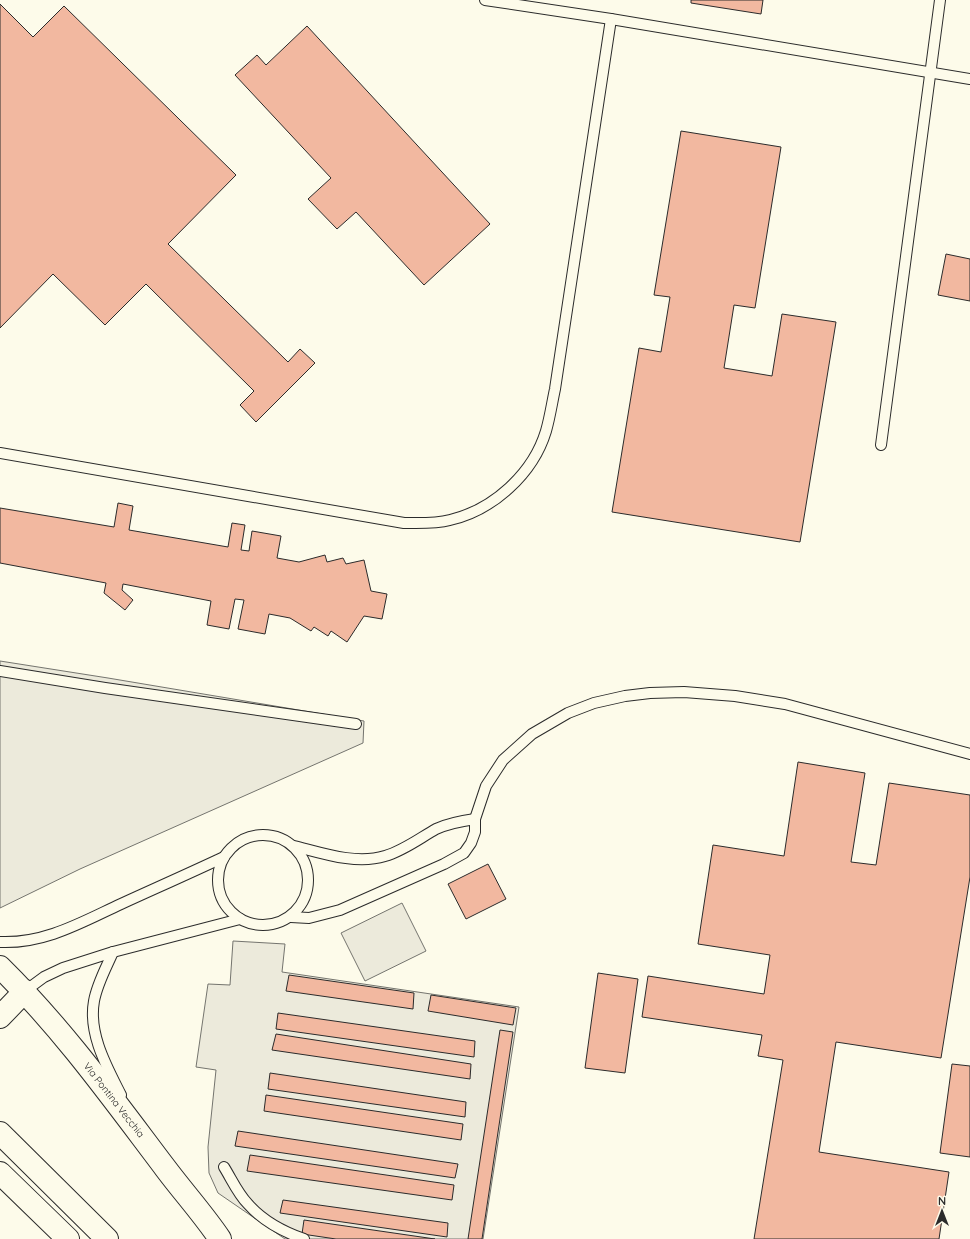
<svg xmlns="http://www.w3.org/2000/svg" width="970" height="1239" viewBox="0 0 970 1239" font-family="Quicksand,sans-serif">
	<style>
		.parking { fill: #eceadb; stroke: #74746e }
		.building { fill: #f2b8a0; stroke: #2b2b2b }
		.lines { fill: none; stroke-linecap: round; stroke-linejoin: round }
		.service-casing { stroke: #2b2b2b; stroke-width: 12 }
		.tertiary-casing { stroke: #2b2b2b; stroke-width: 24 }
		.trunk-casing { stroke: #2b2b2b; stroke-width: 24 }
		.service { stroke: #fdfbea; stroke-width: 10 }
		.tertiary { stroke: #fdfbea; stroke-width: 22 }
		.trunk { stroke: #fdfbea; stroke-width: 22 }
		.labels { text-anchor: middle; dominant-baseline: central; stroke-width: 3; stroke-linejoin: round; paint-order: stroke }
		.street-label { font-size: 10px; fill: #2b2b2b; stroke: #fdfbea }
	</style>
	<rect width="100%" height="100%" fill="#fdfbea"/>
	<!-- parking -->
	<g class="parking">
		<path d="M0,661L108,678L364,721L363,743L80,869L0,908Z"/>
		<path d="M402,903L426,951L365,981L341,933Z"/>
		<path d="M233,941L285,944L282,972L519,1007L483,1239H285L218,1193L209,1173L208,1147L216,1070L196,1067L208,984L230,985Z"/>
	</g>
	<!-- building -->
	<g class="building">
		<path d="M691,0H763L761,14L691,3Z"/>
		<path d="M0,4L33,37L64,6L236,175L168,244L288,362L300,349L315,363L256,422L240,405L254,391L146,284L105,325L53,274L0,328Z"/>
		<path d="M307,26L490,224L424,285L356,212L337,229L308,199L331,178L235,75L257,55L266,65Z"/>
		<path d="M681,131L781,147L755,308L734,305L724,368L772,376L782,314L836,322L800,542L612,512L639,348L661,352L670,297L654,295Z"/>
		<path d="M946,254L970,259V301L938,295Z"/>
		<path d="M118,503L133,506L129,530L228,547L232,523L245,525L241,550L249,551L252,531L281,536L277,558L299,562L325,555L327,562L343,558L346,564L364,560L371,591L387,594L382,619L364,616L347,642L331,631L328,636L314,627L311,631L290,618L269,614L265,634L238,629L244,600L235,599L229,629L207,625L211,601L123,584L122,590L133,600L125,610L104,593L106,583L0,563V508L114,527Z"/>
		<path d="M798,762L865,773L851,862L876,865L889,783L970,795V877L941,1058L836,1042L819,1152L949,1172L939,1239H754L783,1060L758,1056L762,1035L642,1017L648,976L764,994L770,955L698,944L713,845L784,856Z"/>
		<path d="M488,864L506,899L466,919L448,884Z"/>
		<path d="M598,973L638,979L625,1073L585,1068Z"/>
		<path d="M289,975L414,993L413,1009L286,991Z"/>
		<path d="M431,995L516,1008L513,1025L428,1011Z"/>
		<path d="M278,1013L475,1041L474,1057L276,1029Z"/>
		<path d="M500,1030L513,1032L482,1239H468Z"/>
		<path d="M276,1034L471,1064L470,1079L272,1050Z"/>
		<path d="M952,1064L970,1066V1157L940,1153Z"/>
		<path d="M270,1073L466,1102L465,1117L268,1089Z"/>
		<path d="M266,1095L463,1124L461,1140L264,1111Z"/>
		<path d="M238,1131L458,1164L455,1178L235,1146Z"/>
		<path d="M250,1155L454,1185L452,1200L247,1171Z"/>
		<path d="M283,1200L448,1223L447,1237L280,1213Z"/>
		<path d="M304,1220L435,1239H336L302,1234Z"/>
	</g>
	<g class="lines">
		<defs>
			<g id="service">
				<path d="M485,0L611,19L970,79"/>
				<path d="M881,445L940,0"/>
				<path d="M0,453L404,523C419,523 435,524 450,520C493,510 533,474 546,431C550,417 552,403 555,389L611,19"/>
				<path d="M0,671L105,688L356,724"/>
				<circle cx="263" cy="880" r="45"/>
				<path d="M294,846C322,853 356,865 385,856C403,851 420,838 436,829C449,823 461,821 475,819"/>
				<path d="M291,917L309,918L340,910L444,864L464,853L471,843L475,832V819L486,786L503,760L532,734L568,713L594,703L625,696L650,693L684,692L735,696L785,704L970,754"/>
				<path d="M0,942C45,944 82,922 121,904C156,888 190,873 224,857"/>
				<path d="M113,952C106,968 97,984 94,1001C88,1034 107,1067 121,1095"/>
				<path d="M25,991L44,977L63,968L113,952L240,919"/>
				<path d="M224,1167C232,1180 238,1194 248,1204C262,1220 284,1232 304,1239"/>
			</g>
			<g id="tertiary">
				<path d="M0,967C63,1029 113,1099 166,1169C184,1193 204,1215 220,1239"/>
				<path d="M0,1017L25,991"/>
			</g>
			<g id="trunk">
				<path d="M0,1133L107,1239"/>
				<path d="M0,1173L68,1239"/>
			</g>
		</defs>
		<!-- service casing -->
		<use href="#service" class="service-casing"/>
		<!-- tertiary casing -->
		<use href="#tertiary" class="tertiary-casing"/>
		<!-- trunk casing -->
		<use href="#trunk" class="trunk-casing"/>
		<!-- service -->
		<use href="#service" class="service"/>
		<!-- tertiary -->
		<use href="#tertiary" class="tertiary"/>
		<!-- trunk -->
		<use href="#trunk" class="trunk"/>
	</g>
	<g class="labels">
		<!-- street labels -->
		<g class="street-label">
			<text transform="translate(114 1100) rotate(52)">Via Pontina Vecchia</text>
		</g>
	</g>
	<!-- north arrow -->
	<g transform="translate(942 1211)" stroke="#fdfbea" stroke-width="3" paint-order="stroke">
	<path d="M0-3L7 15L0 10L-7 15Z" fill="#2b2b2b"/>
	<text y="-6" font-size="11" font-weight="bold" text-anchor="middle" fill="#2b2b2b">N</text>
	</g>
</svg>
